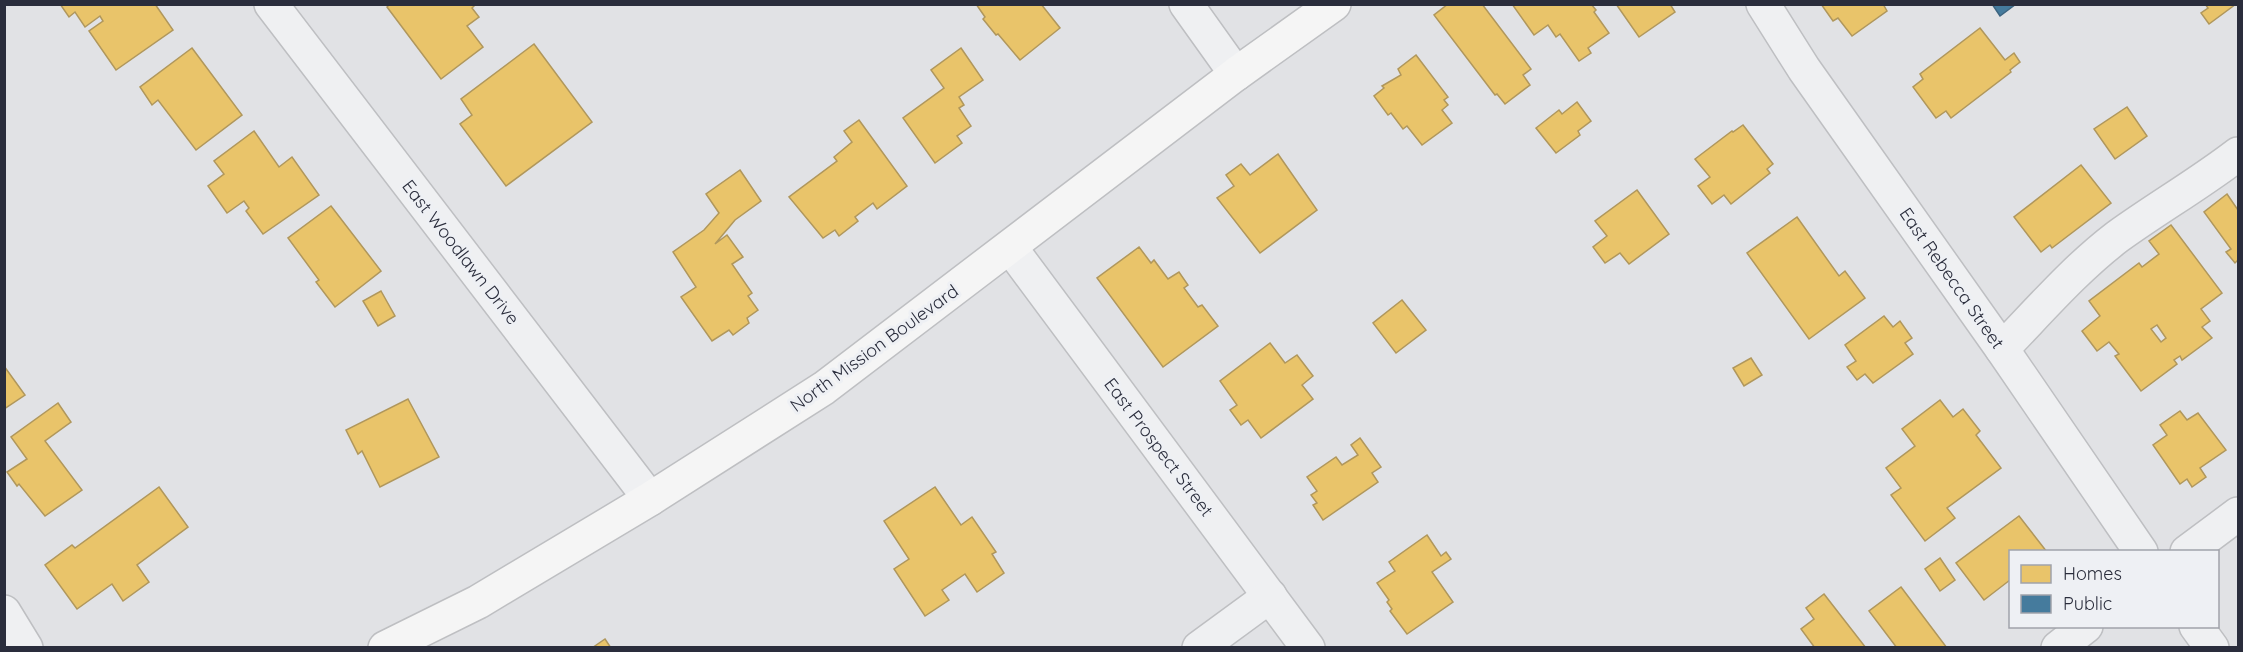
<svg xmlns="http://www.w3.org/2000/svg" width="2243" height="652" viewBox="0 0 2243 652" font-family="Quicksand,sans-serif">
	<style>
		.homes { fill: #e9c46a; stroke: #b0975c; stroke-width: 1.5; fill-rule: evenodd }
		.public { fill: #457b9d; stroke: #3d6480; stroke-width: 1.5 }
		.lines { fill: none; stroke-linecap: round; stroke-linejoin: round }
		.minor-casing { stroke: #bebfc2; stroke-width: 36 }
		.major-casing { stroke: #bebfc2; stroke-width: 36 }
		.minor { stroke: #eff0f2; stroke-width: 33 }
		.major { stroke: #f5f5f5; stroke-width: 33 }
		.labels { text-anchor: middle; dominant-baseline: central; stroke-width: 6; stroke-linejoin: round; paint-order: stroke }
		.street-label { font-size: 18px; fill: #2a2d3c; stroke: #eef0f4 }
	</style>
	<rect width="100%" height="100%" fill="#e1e2e5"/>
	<!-- homes -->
	<g class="homes">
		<path d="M60,4H155L173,30L116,70L89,31L103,21L100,16L85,27L75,12L69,17Z"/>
		<path d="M390,4H476L472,8L479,17L467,26L483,47L441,79L387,7Z"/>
		<path d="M976,4H1041L1060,28L1020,60L998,34L996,35L983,19L985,17Z"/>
		<path d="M1448,4H1482L1531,69L1523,75L1530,85L1505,104L1497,94L1495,95L1434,15Z"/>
		<path d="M1512,4H1591L1596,10L1594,12L1609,33L1588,48L1591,53L1579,61L1560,34L1556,37L1548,25L1534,35Z"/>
		<path d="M1616,4H1670L1675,12L1639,37Z"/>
		<path d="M1821,4H1883L1887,11L1852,36L1838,18L1833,21Z"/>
		<path d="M2205,4H2236L2209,24L2201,13L2208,8Z"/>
		<path d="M1980,28L2005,60L2014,53L2020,62L2010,70L2011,72L1951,118L1946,111L1936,118L1913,87L1923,79L1920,74Z"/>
		<path d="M534,44L592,122L506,186L460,124L472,115L461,99Z"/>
		<path d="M192,48L242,115L196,150L158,100L152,105L140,87Z"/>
		<path d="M961,48L983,80L959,97L964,105L959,108L971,126L957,136L962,143L935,163L903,118L944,88L931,70Z"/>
		<path d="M1416,55L1448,97L1444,100L1448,105L1442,110L1452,123L1422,145L1407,126L1403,129L1391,113L1388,115L1374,96L1384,88L1382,86L1401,75L1398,69Z"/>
		<path d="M1577,102L1591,121L1578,131L1580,135L1556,153L1536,128L1559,110L1562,114Z"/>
		<path d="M2127,107L2147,136L2115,159L2094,129Z"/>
		<path d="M859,120L907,186L877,209L873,203L855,217L858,221L839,236L835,230L823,238L789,197L837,161L834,157L852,142L844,131Z"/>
		<path d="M1743,125L1773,164L1767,169L1770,173L1731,204L1724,195L1712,204L1698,186L1710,177L1695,159L1732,131L1733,132Z"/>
		<path d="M254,131L279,167L292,157L319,195L263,234L246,211L249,208L244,201L227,213L208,186L224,174L214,161Z"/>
		<path d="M1278,154L1317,210L1260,253L1217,198L1234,186L1226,175L1241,164L1250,175Z"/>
		<path d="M2081,165L2111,203L2052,248L2050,245L2041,252L2014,217Z"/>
		<path d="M740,170L761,201L735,220L715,244L727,235L743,257L732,264L752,293L748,296L758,310L747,318L749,323L733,335L729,330L712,341L681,297L696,287L673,252L704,230L719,213L706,194Z"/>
		<path d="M1637,190L1669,234L1629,264L1620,253L1605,263L1593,247L1607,236L1595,221Z"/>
		<path d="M2227,194L2238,210V260L2235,263L2226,252L2231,249L2204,212Z"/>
		<path d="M331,206L381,271L335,307L316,282L319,280L288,238Z"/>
		<path d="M1797,217L1839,276L1845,271L1865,298L1809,339L1747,253Z"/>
		<path d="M2171,225L2222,293L2201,309L2210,321L2202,327L2212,338L2182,360L2180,356L2174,360L2177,364L2141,391L2115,356L2119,354L2109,342L2097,351L2082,331L2100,316L2089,301L2139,263L2142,267L2159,254L2149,241ZM2157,325L2166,338L2161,342L2151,329Z"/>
		<path d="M1139,247L1151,263L1154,260L1168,279L1179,272L1188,285L1184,288L1198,307L1202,305L1218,326L1163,367L1097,278Z"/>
		<path d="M381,291L395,316L378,326L363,301Z"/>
		<path d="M1402,300L1426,330L1396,353L1373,323Z"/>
		<path d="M1884,316L1893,327L1900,321L1912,338L1905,343L1913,354L1873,383L1865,374L1857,380L1847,367L1856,361L1845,345Z"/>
		<path d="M1270,343L1285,363L1297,355L1313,376L1302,385L1313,399L1261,438L1248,420L1241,425L1230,410L1237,405L1220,381Z"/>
		<path d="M1751,358L1762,375L1744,386L1733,368Z"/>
		<path d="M4,366L25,395L4,409Z"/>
		<path d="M408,399L439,457L380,487L362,451L358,454L346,430Z"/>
		<path d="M1940,400L1953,417L1963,409L1980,431L1976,435L2001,468L1947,508L1955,518L1925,541L1891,495L1901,488L1886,468L1915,446L1902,429Z"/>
		<path d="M58,403L71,422L45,441L82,490L45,516L19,484L17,486L7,472L27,459L11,437Z"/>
		<path d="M2180,411L2187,420L2198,413L2226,450L2200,468L2206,477L2192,487L2187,479L2180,484L2153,445L2167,435L2160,425Z"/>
		<path d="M1360,438L1381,467L1372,473L1378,482L1323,520L1313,505L1317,503L1311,495L1317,491L1307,477L1336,457L1342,465L1358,455L1351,445Z"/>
		<path d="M159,487L188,527L137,565L149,582L123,601L112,584L77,609L45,565L72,545L75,548Z"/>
		<path d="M935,487L961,525L972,517L996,552L992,554L1004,573L977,592L965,574L942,590L949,600L925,616L894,569L909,559L884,521Z"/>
		<path d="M2019,516L2047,552H2010V580L1984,600L1956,563Z"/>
		<path d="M1427,535L1441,556L1446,552L1451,559L1432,572L1453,602L1407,634L1390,611L1392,609L1387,602L1389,600L1377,583L1395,571L1389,562Z"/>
		<path d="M1940,558L1955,580L1940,591L1925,569Z"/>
		<path d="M1901,587L1947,648H1897L1869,611Z"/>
		<path d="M1824,594L1866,648H1815L1801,629L1814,619L1806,608Z"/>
		<path d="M605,639L611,648H592Z"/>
	</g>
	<!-- public -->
	<path class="public" d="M1992,4H2016L2000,16Z"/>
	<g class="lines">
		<defs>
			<g id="minor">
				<path d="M271,4L650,499"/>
				<path d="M1186,4L1236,74"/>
				<path d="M1763,4L1804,69L2002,349L2141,552"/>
				<path d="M1010,247L1308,648"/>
				<path d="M2002,349C2039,311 2075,269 2117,237C2157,208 2199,184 2238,154"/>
				<path d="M2187,552L2238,514"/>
				<path d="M4,612L26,648"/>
				<path d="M2196,626L2212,648"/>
				<path d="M1199,648L1270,596"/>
				<path d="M2058,648L2086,626"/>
			</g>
			<path id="major" d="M385,648L478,602L650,499L824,388L1236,74L1334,4"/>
		</defs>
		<!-- minor casing -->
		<use href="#minor" class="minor-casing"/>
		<!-- major casing -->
		<use href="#major" class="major-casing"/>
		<!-- minor -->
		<use href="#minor" class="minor"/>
		<!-- major -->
		<use href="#major" class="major"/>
	</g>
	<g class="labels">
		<!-- street labels -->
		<g class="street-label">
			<text transform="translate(461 252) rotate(52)">East Woodlawn Drive</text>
			<text transform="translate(1952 278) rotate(55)">East Rebecca Street</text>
			<text transform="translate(874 348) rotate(-36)">North Mission Boulevard</text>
			<text transform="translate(1159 447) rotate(53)">East Prospect Street</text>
		</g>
	</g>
	<!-- border -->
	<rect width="2243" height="652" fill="none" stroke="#2a2d3c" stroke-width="12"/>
	<!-- legend -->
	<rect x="2009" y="550" width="210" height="78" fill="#eef0f4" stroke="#a0a2aa" stroke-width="1.5"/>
	<rect x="2021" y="565" width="30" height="18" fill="#e9c46a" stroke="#a0a2aa" stroke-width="1.5"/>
	<text x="2063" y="580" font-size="18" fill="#2a2d3c">Homes</text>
	<rect x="2021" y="595" width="30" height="18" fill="#457b9d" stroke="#a0a2aa" stroke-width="1.5"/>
	<text x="2063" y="610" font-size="18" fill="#2a2d3c">Public</text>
</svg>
